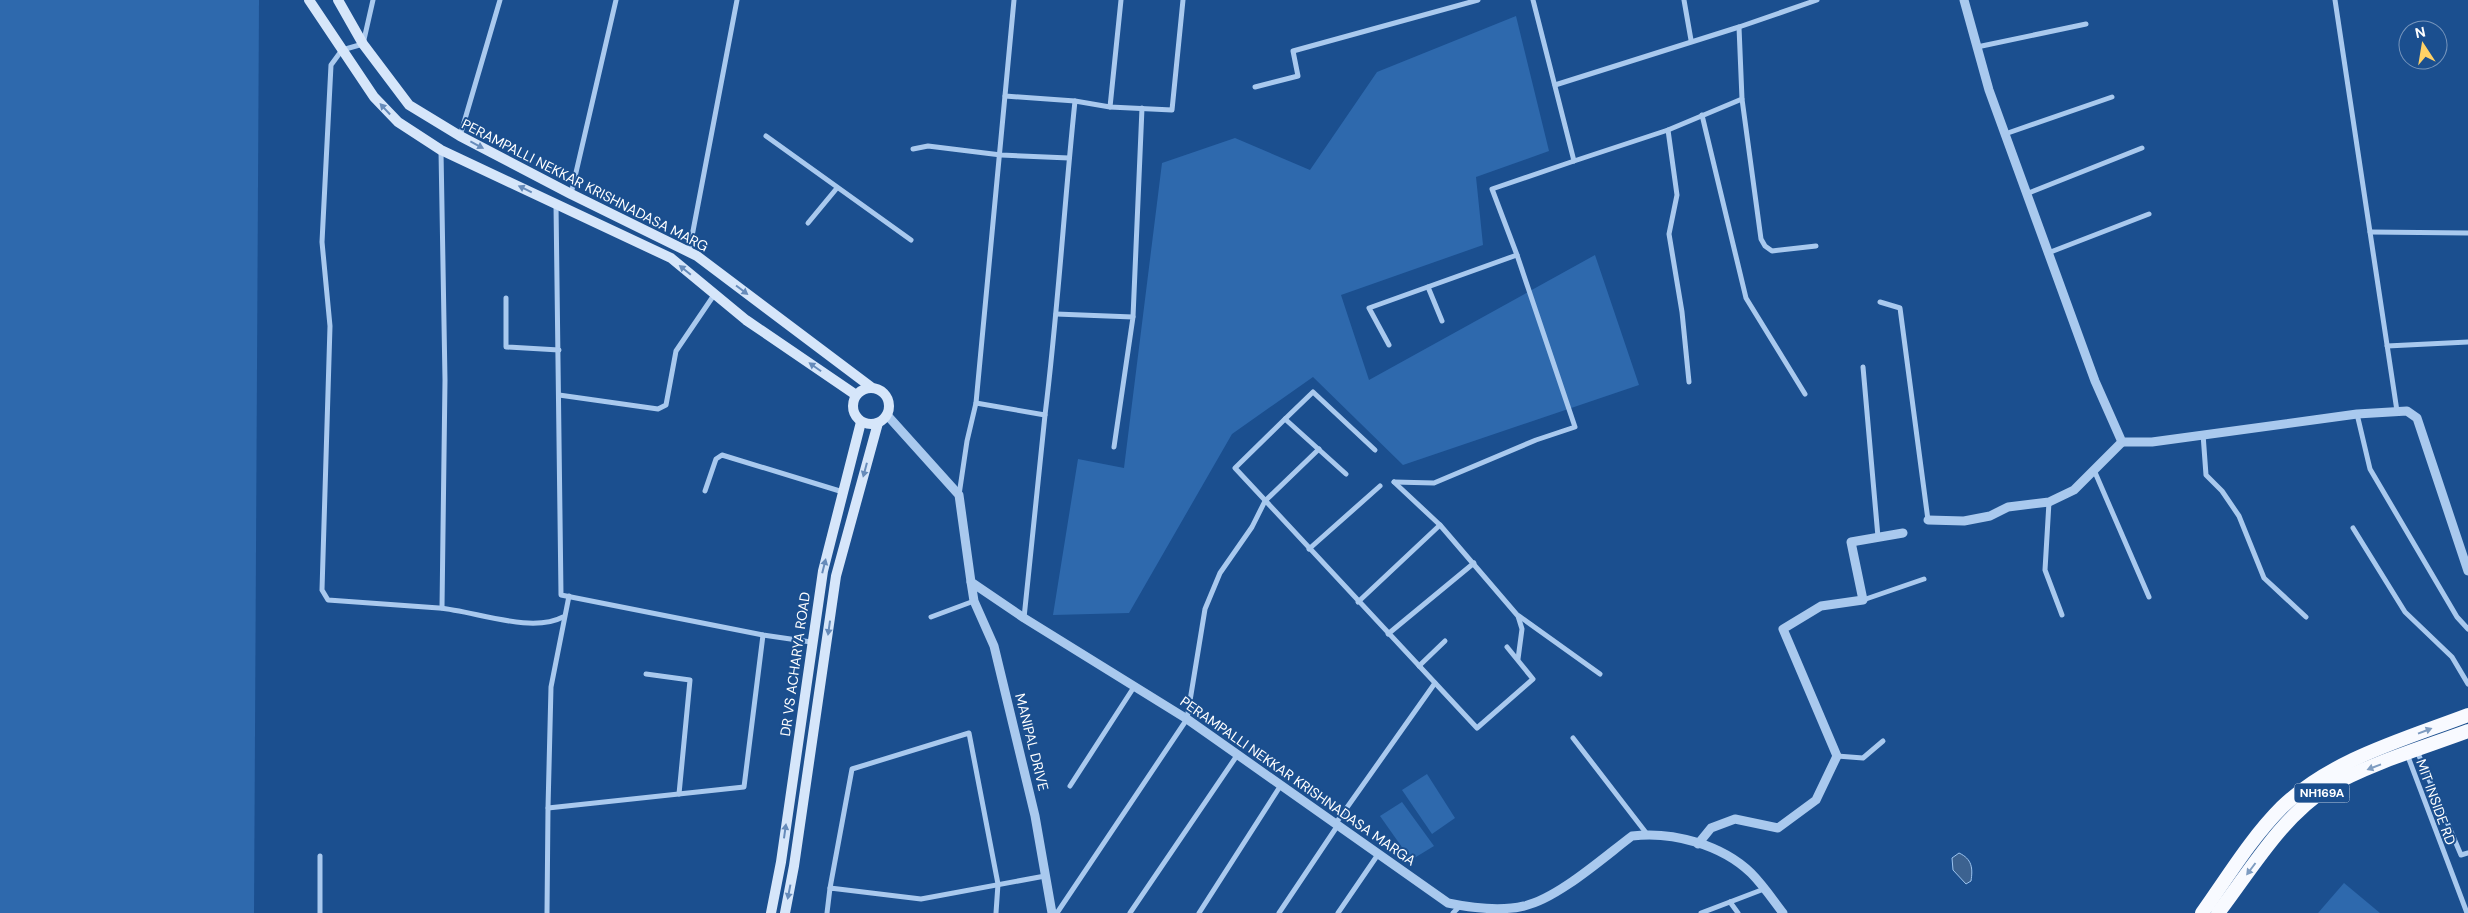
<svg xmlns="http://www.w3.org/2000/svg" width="2468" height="913" viewBox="0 0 2468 913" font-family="'DM Sans',sans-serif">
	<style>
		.green { fill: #2e69ad }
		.water { fill: #3c6290; stroke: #9cc4f0 }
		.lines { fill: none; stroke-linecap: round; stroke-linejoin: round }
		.minor { stroke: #a9c9ee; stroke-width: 5 }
		.tertiary { stroke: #a9c9ee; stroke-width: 9 }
		.secondary { stroke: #d6e6fa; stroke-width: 10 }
		.trunk { stroke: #f8faff; stroke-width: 14 }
		.oneway { fill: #668bba }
		.oneway2 { fill: #7e9cc1 }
		.labels { text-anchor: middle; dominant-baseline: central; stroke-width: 4; stroke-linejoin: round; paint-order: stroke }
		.shield { fill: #1b4f8f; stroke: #bbcadd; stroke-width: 1 }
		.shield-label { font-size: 12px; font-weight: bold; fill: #fff }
		.street-label { font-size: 14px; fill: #fff; stroke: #1b4f8f }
	</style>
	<rect width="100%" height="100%" fill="#1b4f8f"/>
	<!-- green -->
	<g class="green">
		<path d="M0,0H259L254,913H0Z"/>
		<path d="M1516,16L1549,151L1476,177L1483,245L1341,295L1369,380L1595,255L1639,385L1403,465L1313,377L1232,434L1129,613L1053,615L1078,459L1124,468L1162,163L1235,138L1310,170L1377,72Z"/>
		<path d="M1427,774L1455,818L1432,834L1402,790Z"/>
		<path d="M1402,802L1434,846L1411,860L1380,816Z"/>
		<path d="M2344,883L2380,913H2318Z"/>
	</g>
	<!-- water -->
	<path class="water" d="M1959,853C1972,859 1973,868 1971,881L1966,884L1953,870L1952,858Z"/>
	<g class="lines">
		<!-- minor -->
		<g class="minor">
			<path d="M373,0L363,44L342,50L331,65L322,242L330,326L322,590L328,600C365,603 402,605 439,608C475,611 531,634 563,617"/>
			<path d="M1121,0L1110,107L1172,110L1183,0"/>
			<path d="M1533,0L1574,161L1668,130L1677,195L1669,234L1682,312L1689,382"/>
			<path d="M1684,0L1691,40"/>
			<path d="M2335,0L2397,411"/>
			<path d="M1977,47L2086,24"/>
			<path d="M1555,85L1739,27"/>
			<path d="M1255,87L1298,76L1293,51L1478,0"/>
			<path d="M1005,96L1075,101"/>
			<path d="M1742,99L1761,239L1765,246L1772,251L1816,246"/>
			<path d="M1702,115L1746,298L1805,394"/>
			<path d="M1668,130L1742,99L1739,27L1817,0"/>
			<path d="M2005,134L2112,97"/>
			<path d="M460,136L500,0"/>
			<path d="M766,136L911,240"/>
			<path d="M913,149L928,146L1001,155L1069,158"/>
			<path d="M441,151L445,380L442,608"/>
			<path d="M571,194L616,0"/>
			<path d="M2026,194L2142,148"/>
			<path d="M556,204L561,595L763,635L811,642"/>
			<path d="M808,223L837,188"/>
			<path d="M2370,232L2468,233"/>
			<path d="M689,252L737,0"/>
			<path d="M2048,253L2149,214"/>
			<path d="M1428,287L1442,321"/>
			<path d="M506,298V347L559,350"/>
			<path d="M1880,302L1900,308L1928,520"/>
			<path d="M1056,314L1133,317L1114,447"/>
			<path d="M1133,317L1142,108"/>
			<path d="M1389,345L1369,308L1517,255L1492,189L1574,161"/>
			<path d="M2387,346L2468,342"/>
			<path d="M1863,367L1878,537"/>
			<path d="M559,395L658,409L666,405L676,351L714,295"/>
			<path d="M976,403L1045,415C1058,311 1064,206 1075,101L1110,107"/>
			<path d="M2357,414L2370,469L2457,617L2468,629"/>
			<path d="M1285,419L1313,392L1375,450"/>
			<path d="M2203,434L2206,475L2222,491L2239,516L2264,578L2306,617"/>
			<path d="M2094,470L2149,597"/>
			<path d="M1346,474L1285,419L1235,468L1477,728L1533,679L1507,647"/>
			<path d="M1394,482L1434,483L1536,440L1575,427L1517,255"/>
			<path d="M1394,482L1440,525L1518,616L1522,629L1518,659"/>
			<path d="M705,491L716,459L722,455L843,492"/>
			<path d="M959,495L967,441L976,403L1014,0"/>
			<path d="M2049,502L2045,570L2062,615"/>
			<path d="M2353,528L2405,612L2452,657L2468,684"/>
			<path d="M1309,549L1380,486"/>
			<path d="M569,596L551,687L548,808L744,787L763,635"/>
			<path d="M1863,600L1924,579"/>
			<path d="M1358,602L1440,525"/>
			<path d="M1519,616L1600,674"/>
			<path d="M931,617L974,601"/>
			<path d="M1024,618L1045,415"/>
			<path d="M1388,634L1474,563"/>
			<path d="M1419,666L1445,641"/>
			<path d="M646,674L690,680L679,794"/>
			<path d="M1573,738L1647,834"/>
			<path d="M2417,751L2461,855L2468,853"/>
			<path d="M2407,754L2467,913"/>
			<path d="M1837,756L1863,758L1883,741"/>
			<path d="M1070,786L1134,687"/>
			<path d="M1336,823L1435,683"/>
			<path d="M830,888L852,769L969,733L998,884L996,913"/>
			<path d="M1730,902L1738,913"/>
			<path d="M320,913V856"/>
			<path d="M547,913L548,808"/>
			<path d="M827,913L830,888L921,899L1045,876"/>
			<path d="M1057,913L1187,719L1205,609L1220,573L1252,527L1265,501L1319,449"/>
			<path d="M1130,913L1238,754"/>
			<path d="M1199,913L1281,785"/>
			<path d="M1279,913L1338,825"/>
			<path d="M1338,913L1379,853"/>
			<path d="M1453,913L1460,906"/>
			<path d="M1701,913L1764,889"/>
		</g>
		<!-- tertiary -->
		<g class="tertiary">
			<path d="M1964,0L1989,90L2095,381L2122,442H2152L2357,414L2407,411L2417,418L2468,571"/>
			<path d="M887,415L959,495L971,582L1024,618L1187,719L1448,903C1472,908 1499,912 1524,906C1557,899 1604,857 1632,836C1673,831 1722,845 1751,873C1763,885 1773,900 1783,913"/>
			<path d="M1928,520L1964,521L1990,516L2008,507L2049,502L2074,490L2122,442"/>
			<path d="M971,582L974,601L994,646L1035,816L1052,913"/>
			<path d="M1698,844L1711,828L1735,819L1778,828L1816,800L1837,756L1783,629L1821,606L1863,600L1851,542L1903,533"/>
		</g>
		<!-- secondary -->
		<g class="secondary">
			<path d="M309,0L374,97L398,122L441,150L671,258L746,320L856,395"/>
			<path d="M338,0L363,44L409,105L460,136L571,194L697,256L871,387"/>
			<circle cx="871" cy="406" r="18"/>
			<path d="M771,913L781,862L823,571L861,422"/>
			<path d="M785,913L794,866L836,576L878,423"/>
		</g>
		<!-- trunk -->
		<g class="trunk">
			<path d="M2202,913C2227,878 2251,838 2282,807C2332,759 2405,739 2468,715"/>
			<path d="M2218,913C2251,870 2282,816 2329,787C2368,764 2425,747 2468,731"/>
		</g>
	</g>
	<!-- one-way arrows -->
	<defs><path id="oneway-solid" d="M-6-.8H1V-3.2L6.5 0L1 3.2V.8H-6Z" transform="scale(1.25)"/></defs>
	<g class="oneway">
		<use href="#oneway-solid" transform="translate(385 109) rotate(-133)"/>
		<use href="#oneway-solid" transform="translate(477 145) rotate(28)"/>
		<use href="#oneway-solid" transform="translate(525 189) rotate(-154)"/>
		<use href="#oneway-solid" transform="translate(685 270) rotate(-141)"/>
		<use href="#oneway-solid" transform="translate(742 290) rotate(37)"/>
		<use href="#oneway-solid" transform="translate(815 367) rotate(-145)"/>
		<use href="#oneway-solid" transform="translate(865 470) rotate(105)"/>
		<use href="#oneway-solid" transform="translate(824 566) rotate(-76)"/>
		<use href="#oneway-solid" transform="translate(829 628) rotate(98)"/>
		<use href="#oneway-solid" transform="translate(785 831) rotate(-82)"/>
		<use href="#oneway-solid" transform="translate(789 892) rotate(101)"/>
	</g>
	<g class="oneway2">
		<use href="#oneway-solid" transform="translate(2425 731) rotate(-21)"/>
		<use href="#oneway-solid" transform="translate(2374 767) rotate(159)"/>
		<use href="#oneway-solid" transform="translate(2251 869) rotate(127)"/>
	</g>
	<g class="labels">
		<!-- shield labels -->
		<rect class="shield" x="2294.5" y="783.5" width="55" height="19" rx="4"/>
		<g class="shield-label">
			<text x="2322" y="793">NH169A</text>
		</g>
		<!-- street labels -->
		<g class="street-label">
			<text transform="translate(585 185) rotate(27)">PERAMPALLI NEKKAR KRISHNADASA MARG</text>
			<text transform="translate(795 664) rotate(-82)">DR VS ACHARYA ROAD</text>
			<text transform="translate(1032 742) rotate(76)">MANIPAL DRIVE</text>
			<text transform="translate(1298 781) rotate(35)">PERAMPALLI NEKKAR KRISHNADASA MARGA</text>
			<text transform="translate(2436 802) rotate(70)">MIT INSIDE RD</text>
		</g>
	</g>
	<!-- north arrow -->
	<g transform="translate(2423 45) rotate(348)"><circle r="24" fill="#1b4f8f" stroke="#7695bc"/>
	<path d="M0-4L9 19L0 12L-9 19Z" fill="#ffd166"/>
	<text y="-8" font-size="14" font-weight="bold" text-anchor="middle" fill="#ffffff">N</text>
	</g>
</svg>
